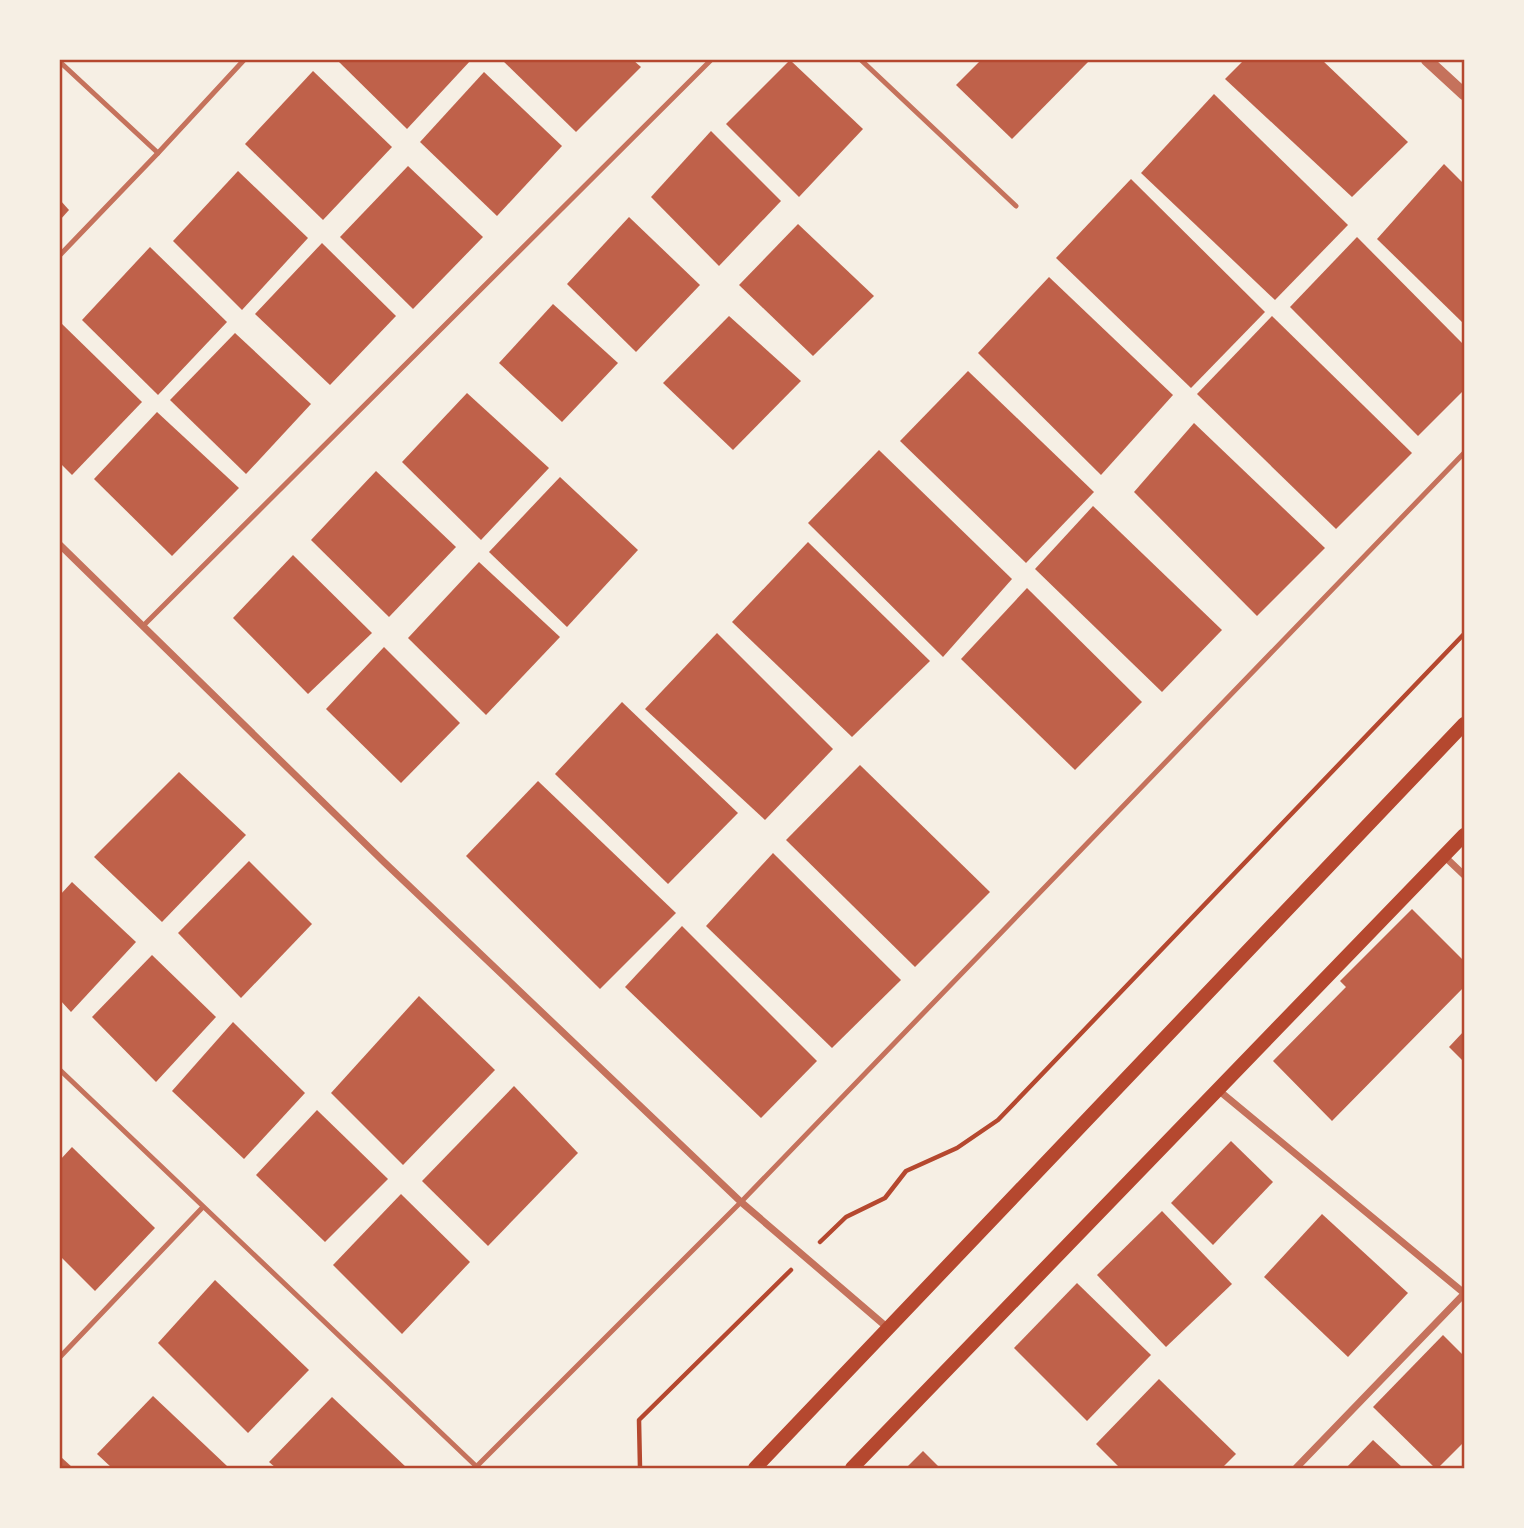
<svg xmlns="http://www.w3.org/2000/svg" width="1524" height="1528" viewBox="0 0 1524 1528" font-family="'Crimson Pro',serif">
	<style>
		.building { fill: #bf614a }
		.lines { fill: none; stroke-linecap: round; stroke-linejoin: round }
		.path { stroke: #b5482f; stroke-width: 4.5 }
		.service { stroke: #c5725c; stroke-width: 5 }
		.minor { stroke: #c5725c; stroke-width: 7 }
		.tertiary { stroke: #c5725c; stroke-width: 12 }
		.secondary { stroke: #b5482f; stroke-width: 14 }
		.neatline { fill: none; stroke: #b5482f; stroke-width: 2.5 }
	</style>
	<rect width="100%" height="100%" fill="#f6efe4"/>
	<!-- building -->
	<g class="building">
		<path d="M337,60H471L407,129Z"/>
		<path d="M502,60H633L641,67L576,132Z"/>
		<path d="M790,60L863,129L799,197L726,124Z"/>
		<path d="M981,60H1090L1012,139L956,85Z"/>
		<path d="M1244,60H1322L1408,142L1352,197L1225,79Z"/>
		<path d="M313,71L392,147L323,220L245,144Z"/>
		<path d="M484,72L562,146L497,216L420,142Z"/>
		<path d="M1214,94L1348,225L1275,300L1141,173Z"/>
		<path d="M711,131L781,201L719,266L651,197Z"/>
		<path d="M1444,164L1464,184V324L1377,239Z"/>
		<path d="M408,166L483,237L413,309L340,237Z"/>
		<path d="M238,171L308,238L242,310L173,241Z"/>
		<path d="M1131,179L1265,312L1191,388L1056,258Z"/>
		<path d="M60,200L69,210L60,220Z"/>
		<path d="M629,217L700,285L636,352L567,284Z"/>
		<path d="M798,224L874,296L813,356L739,285Z"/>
		<path d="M1357,237L1464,345V390L1418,436L1290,307Z"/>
		<path d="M322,243L396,316L330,385L255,314Z"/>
		<path d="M150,247L227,322L158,395L82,320Z"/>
		<path d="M1049,277L1173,395L1101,475L978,353Z"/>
		<path d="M553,304L618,363L562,422L499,363Z"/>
		<path d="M729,316L801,381L733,450L663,383Z"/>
		<path d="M1272,316L1412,453L1336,529L1197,394Z"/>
		<path d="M60,322L142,402L72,475L60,463Z"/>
		<path d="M235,333L311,404L246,474L170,400Z"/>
		<path d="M968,371L1094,492L1026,563L900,441Z"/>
		<path d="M467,393L549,468L481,540L402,462Z"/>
		<path d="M157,412L239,488L172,556L94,479Z"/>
		<path d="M1194,423L1325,548L1257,616L1134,492Z"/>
		<path d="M879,450L1012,579L943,657L808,523Z"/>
		<path d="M376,471L456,547L389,617L311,540Z"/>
		<path d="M560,477L638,550L567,627L489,552Z"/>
		<path d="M1093,506L1222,630L1162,692L1035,569Z"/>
		<path d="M808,542L930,661L852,737L732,622Z"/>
		<path d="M293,555L372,633L308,694L233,618Z"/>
		<path d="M479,562L560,637L486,715L408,638Z"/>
		<path d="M1027,588L1142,702L1075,770L961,659Z"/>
		<path d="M717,633L833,749L765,820L645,709Z"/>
		<path d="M384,647L460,723L401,783L326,709Z"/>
		<path d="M622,702L738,813L668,884L555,774Z"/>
		<path d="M860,765L990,892L915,967L786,840Z"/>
		<path d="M179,772L246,835L162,922L94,857Z"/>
		<path d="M538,781L676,913L600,989L466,856Z"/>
		<path d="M773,853L901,980L832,1048L706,926Z"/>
		<path d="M249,861L312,924L241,998L178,933Z"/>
		<path d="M72,882L136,942L71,1012L60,1000V895Z"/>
		<path d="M1412,909L1464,961V987L1332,1121L1273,1061L1346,987L1340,981Z"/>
		<path d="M682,926L817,1061L761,1118L625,987Z"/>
		<path d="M152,955L216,1017L156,1082L92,1017Z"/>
		<path d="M419,996L495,1070L403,1165L331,1093Z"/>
		<path d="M233,1022L305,1093L244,1159L172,1091Z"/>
		<path d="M1464,1031V1062L1449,1047Z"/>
		<path d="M514,1086L578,1153L488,1246L422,1181Z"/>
		<path d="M317,1110L388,1179L325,1242L256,1175Z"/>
		<path d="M1231,1141L1273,1182L1213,1245L1171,1203Z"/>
		<path d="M72,1147L155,1228L95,1291L60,1256V1160Z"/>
		<path d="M401,1194L470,1262L402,1334L333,1265Z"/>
		<path d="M1162,1211L1232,1284L1166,1347L1097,1275Z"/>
		<path d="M1322,1214L1408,1293L1348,1357L1264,1277Z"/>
		<path d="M215,1280L309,1370L248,1433L158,1343Z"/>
		<path d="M1077,1283L1151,1355L1087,1421L1014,1348Z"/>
		<path d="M1443,1335L1464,1356V1442L1438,1468H1435L1373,1407Z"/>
		<path d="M1159,1379L1236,1454L1222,1468H1120L1096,1444Z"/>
		<path d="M153,1396L227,1466L225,1468H112L97,1454Z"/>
		<path d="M332,1397L407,1468H276L269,1462Z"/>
		<path d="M1373,1440L1403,1468H1346Z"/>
		<path d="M923,1451L940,1468H906Z"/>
		<path d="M61,1457L73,1468H60Z"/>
	</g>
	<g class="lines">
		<!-- path -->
		<g class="path">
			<path d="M820,1242L846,1217L885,1198L906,1171L957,1148L998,1120L1464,634"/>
			<path d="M640,1468L639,1420L791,1270"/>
		</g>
		<!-- service -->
		<g class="service">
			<path d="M861,60L1016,206"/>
			<path d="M60,62L158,153"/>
			<path d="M60,255L158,153L244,60"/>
			<path d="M143,626L711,60"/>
			<path d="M60,1070L477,1467"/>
			<path d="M60,1357L202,1208"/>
			<path d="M475,1468L741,1202L1464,453"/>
		</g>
		<!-- minor -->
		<g class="minor">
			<path d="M60,545L384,862L741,1202L889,1329"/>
			<path d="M1444,856L1464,875"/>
			<path d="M1217,1089L1464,1293"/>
			<path d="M1296,1468L1464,1294"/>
		</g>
		<!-- tertiary -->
		<path class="tertiary" d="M1427,60L1464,94"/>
		<!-- secondary -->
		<g class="secondary">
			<path d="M755,1468L1464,724"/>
			<path d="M852,1468L1464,835"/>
		</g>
	</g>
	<!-- border -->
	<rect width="1524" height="1528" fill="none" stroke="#f6efe4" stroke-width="122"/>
	<rect x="61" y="61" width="1402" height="1406" class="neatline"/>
</svg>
